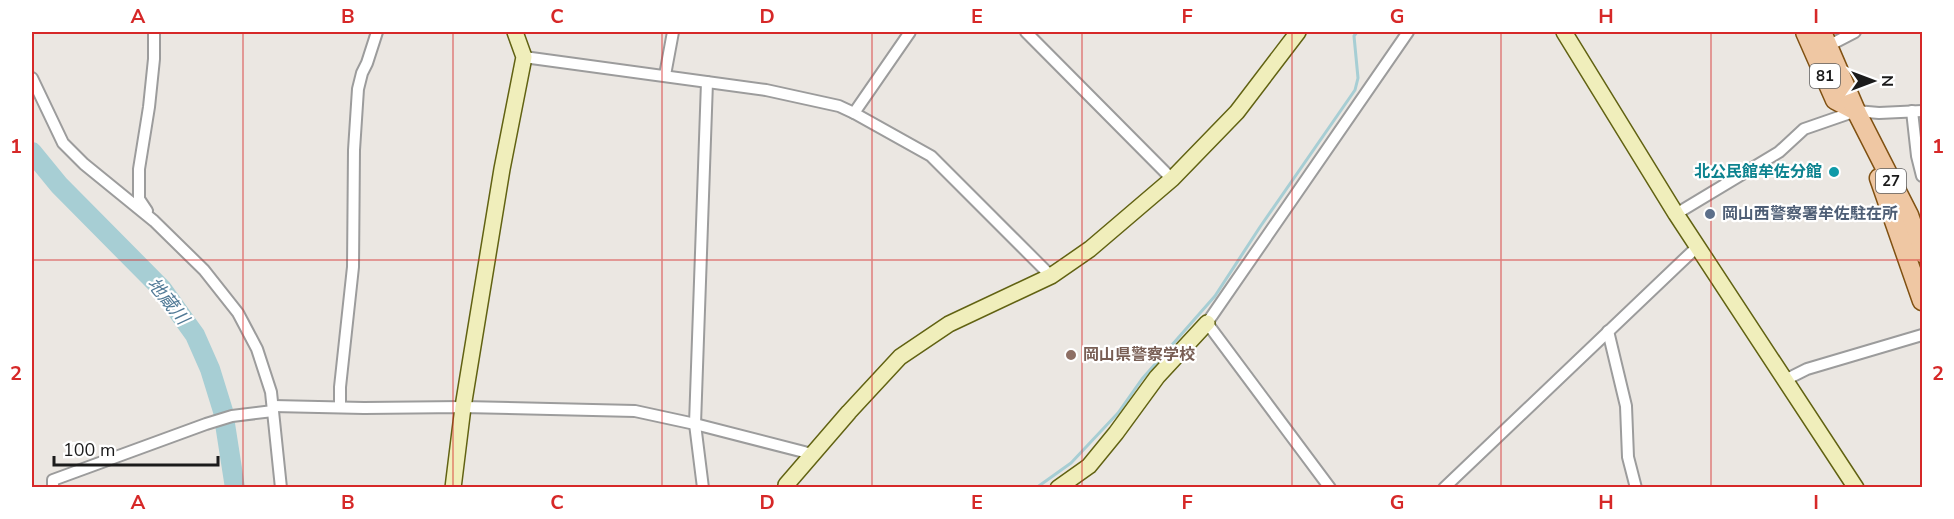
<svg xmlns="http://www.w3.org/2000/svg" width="1954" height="519" viewBox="0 0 1954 519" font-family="'Nunito Sans','Noto Sans JP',sans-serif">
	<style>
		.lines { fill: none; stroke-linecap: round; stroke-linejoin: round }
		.stream { stroke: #a7ced4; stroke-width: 3 }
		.river { stroke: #a7ced4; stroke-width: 20 }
		.street-casing { stroke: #9c9c9c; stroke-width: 14 }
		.secondary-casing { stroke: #616212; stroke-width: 18 }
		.primary-casing { stroke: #805112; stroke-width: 21 }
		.street { stroke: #fff; stroke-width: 10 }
		.secondary { stroke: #f0eebb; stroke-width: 15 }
		.primary { stroke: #efc7a3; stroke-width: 18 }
		.grid { fill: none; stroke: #d62828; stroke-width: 1.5; stroke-opacity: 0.55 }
		.culture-dot { fill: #0f9aa8; stroke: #fff; stroke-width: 2 }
		.service-dot { fill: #5c6f8a; stroke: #fff; stroke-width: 2 }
		.education-dot { fill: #8d6e63; stroke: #fff; stroke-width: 2 }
		.labels { text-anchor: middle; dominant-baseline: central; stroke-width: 4.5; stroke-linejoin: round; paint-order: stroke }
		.shield { fill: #fff; stroke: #5f5f5f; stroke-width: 1.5 }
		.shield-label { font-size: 15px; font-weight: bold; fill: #1b1b1b }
		.culture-label { font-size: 16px; font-weight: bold; fill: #0d838f; stroke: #fff; text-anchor: end }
		.service-label { font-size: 16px; font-weight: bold; fill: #4e5e75; stroke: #fff; text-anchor: start }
		.education-label { font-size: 16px; font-weight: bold; fill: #785e54; stroke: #fff; text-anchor: start }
		.water-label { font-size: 18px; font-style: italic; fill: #517a96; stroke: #fff }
		.neatline { fill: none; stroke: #d62828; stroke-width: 2 }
		.grid-label { font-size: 20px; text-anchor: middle; font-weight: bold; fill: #d62828 }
	</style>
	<rect width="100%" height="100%" fill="#ebe7e2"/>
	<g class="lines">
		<!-- stream -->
		<path class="stream" d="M1036,488L1071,463L1118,413L1142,379L1215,296L1260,227L1355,90L1358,78L1354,36L1357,32"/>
		<!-- river -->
		<path class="river" d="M32,152L59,185L162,289L195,335L210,369L223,411L235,488"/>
		<defs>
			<g id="street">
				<path d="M1026,32L1172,179"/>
				<path d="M1828,46L1855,32"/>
				<path d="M524,57L766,90L839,106L854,113L931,156L1051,276"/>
				<path d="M665,75L673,32"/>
				<path d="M32,78L63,143L84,164L154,221L204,270L238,313L257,349L271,392L281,488"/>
				<path d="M1912,111L1917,156L1922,176"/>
				<path d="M854,113L910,32"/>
				<path d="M147,211L139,199V169L149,107L154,59V32"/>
				<path d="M1676,214L1779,152L1804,129L1856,111L1879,113L1922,111"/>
				<path d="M1608,331L1626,406L1628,457L1636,488"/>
				<path d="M1785,380L1807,369L1922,335"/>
				<path d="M273,406L364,408L463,407L635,411L695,424L812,454"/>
				<path d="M340,407V387L353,267L354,150L358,89L362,73L367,63L377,32"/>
				<path d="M53,488V480L206,424L232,416L273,411"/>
				<path d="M703,488L695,424L707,82"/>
				<path d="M1330,488L1207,323L1408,32"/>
				<path d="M1444,488L1697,247"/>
			</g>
			<g id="secondary">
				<path d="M1564,32L1676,214L1856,488"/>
				<path d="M453,488L463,407L502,169L524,57L515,32"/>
				<path d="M786,488V485L849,412L900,357L949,324L1051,276L1090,249L1172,179L1237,112L1298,32"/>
				<path d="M1058,488L1089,466L1116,433L1157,377L1207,323"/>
			</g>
			<g id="primary">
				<path d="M1805,32L1835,100L1856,111"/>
				<path d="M1822,32L1856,111L1909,215L1922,253"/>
				<path d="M1879,178L1922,301"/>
			</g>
		</defs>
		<!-- street casing -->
		<use href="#street" class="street-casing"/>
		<!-- secondary casing -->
		<use href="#secondary" class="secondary-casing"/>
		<!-- primary casing -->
		<use href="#primary" class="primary-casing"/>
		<!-- street -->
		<use href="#street" class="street"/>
		<!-- secondary -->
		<use href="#secondary" class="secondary"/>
		<!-- primary -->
		<use href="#primary" class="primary"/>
	</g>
	<!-- grid -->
	<path class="grid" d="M243,32V488M453,32V488M662,32V488M872,32V488M1082,32V488M1292,32V488M1501,32V488M1711,32V488M32,260H1922"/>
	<!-- markers -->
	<circle class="culture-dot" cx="1834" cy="172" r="6"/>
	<circle class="service-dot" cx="1710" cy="214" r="6"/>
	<circle class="education-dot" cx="1071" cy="355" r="6"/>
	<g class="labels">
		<!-- shield labels -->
		<g class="shield">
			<rect x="1810" y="64" width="30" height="24" rx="4.5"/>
			<rect x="1876" y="169" width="30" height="24" rx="4.5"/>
		</g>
		<g class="shield-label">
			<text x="1825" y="76">81</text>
			<text x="1891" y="181">27</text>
		</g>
		<!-- culture labels -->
		<g class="culture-label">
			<text x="1822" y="172">北公民館牟佐分館</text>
		</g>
		<!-- service labels -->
		<g class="service-label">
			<text x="1722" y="214">岡山西警察署牟佐駐在所</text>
		</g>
		<!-- education labels -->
		<g class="education-label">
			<text x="1083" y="355">岡山県警察学校</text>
		</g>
		<!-- water labels -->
		<g class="water-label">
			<text transform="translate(168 301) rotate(51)">地蔵川</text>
		</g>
	</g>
	<!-- border -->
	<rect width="1954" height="519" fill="none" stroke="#ffffff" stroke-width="66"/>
	<!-- north arrow -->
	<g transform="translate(1873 81) rotate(90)" stroke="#ffffff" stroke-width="4.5" paint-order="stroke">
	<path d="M0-4.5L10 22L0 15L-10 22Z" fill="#1b1b1b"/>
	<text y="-9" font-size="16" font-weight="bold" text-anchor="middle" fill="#1b1b1b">N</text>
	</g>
	<!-- scale -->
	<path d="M54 456v9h164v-9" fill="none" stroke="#1b1b1b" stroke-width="3"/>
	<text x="63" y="456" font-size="18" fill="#1b1b1b" stroke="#ffffff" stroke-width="4.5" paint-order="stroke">100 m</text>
	<rect x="33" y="33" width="1888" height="453" class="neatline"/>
	<g class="grid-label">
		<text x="138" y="23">A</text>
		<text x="348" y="23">B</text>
		<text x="557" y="23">C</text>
		<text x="767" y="23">D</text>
		<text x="977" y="23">E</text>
		<text x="1187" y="23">F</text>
		<text x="1397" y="23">G</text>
		<text x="1606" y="23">H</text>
		<text x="1816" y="23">I</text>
		<text x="16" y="153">1</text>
		<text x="1938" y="153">1</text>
		<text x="16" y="380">2</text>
		<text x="1938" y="380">2</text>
		<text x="138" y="509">A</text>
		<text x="348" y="509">B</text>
		<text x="557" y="509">C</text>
		<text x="767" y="509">D</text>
		<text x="977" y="509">E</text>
		<text x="1187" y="509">F</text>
		<text x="1397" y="509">G</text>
		<text x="1606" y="509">H</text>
		<text x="1816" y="509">I</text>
	</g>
</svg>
